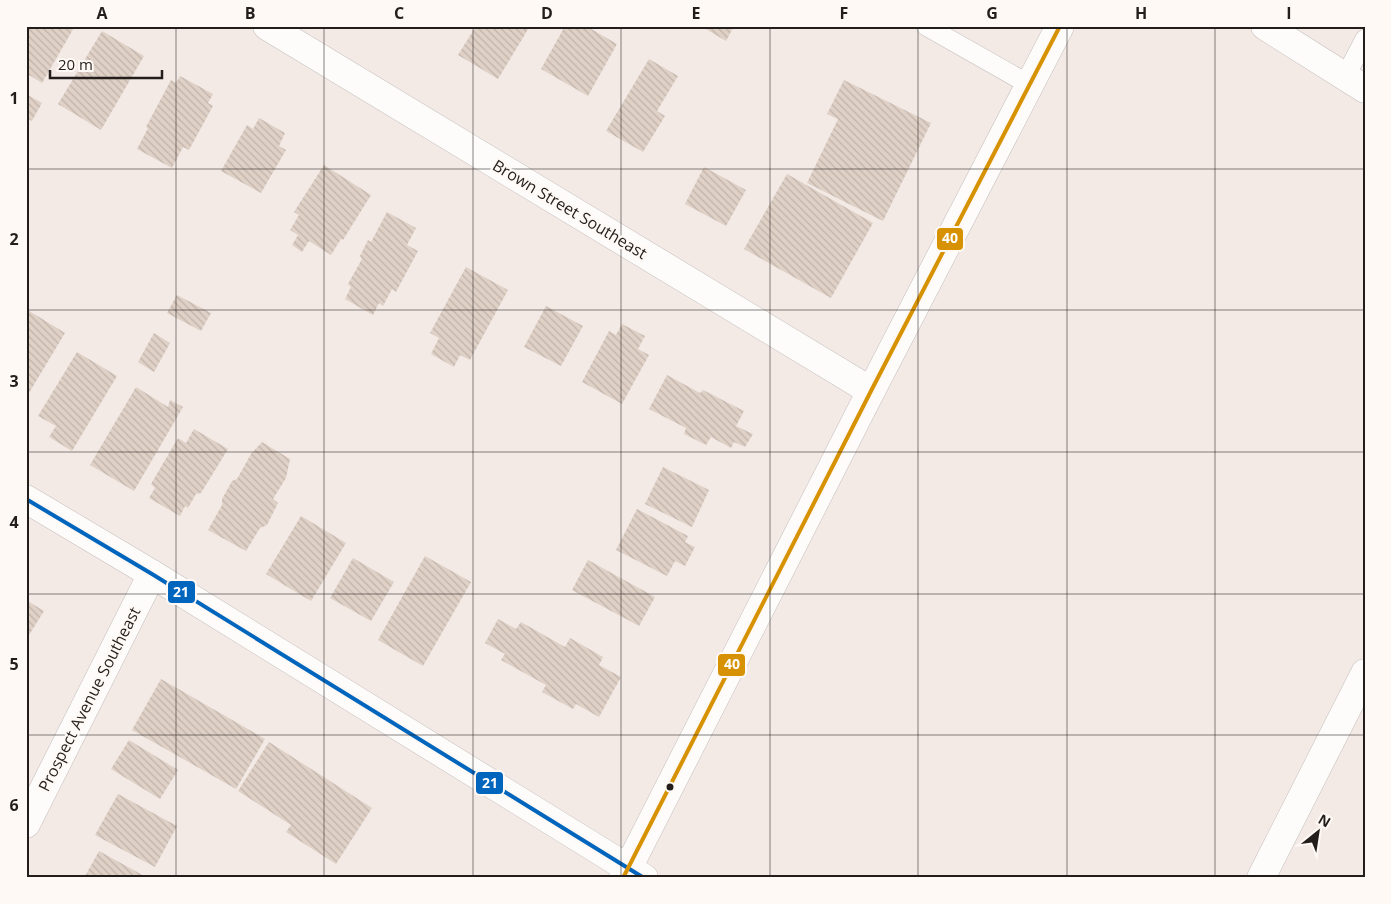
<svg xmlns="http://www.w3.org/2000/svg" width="1391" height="904" viewBox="0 0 1391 904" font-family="'Open Sans',sans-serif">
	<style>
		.building { fill: url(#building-back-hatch) }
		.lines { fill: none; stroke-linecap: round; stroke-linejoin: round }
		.lane-casing { stroke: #c6bfbc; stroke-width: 20 }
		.street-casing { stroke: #c6bfbc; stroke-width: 29 }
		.secondary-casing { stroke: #c6bfbc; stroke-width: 29 }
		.lane { stroke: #fdfcfb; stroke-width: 19 }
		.street { stroke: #fdfcfb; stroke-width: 28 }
		.secondary { stroke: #fdfcfb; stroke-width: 28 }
		.bus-1-casing { stroke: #fff9f5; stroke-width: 8 }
		.bus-2-casing { stroke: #fff9f5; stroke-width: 8 }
		.bus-1 { stroke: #0065bd; stroke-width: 4 }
		.bus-2 { stroke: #d79204; stroke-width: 4 }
		.grid { fill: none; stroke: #231e1b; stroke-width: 1; stroke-opacity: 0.55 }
		.bus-dot { fill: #231e1b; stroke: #fff9f5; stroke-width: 2 }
		.labels { text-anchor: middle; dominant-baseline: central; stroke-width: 4.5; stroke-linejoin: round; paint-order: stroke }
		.street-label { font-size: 16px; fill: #231e1b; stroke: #fff9f5 }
		.line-badge { stroke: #fff9f5; stroke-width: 2 }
		.badge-label { font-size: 14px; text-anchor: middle; font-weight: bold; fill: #fff }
		.neatline { fill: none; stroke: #231e1b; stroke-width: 2 }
		.grid-label { font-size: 16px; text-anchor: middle; font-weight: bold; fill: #231e1b }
	</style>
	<defs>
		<pattern id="building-back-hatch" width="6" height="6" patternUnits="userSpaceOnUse" patternTransform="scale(1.25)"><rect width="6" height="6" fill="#e0d1c7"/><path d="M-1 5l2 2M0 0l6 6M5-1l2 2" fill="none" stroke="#c0b3aa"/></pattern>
	</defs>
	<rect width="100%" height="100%" fill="#f3eae6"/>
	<!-- building -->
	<g class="building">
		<path d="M26,26H75L42,83L26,73Z"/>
		<path d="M476,26H530L498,79L458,55Z"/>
		<path d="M565,26H586L617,44L588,96L541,69Z"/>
		<path d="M701,26H734L726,41Z"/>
		<path d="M102,31L144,56L101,130L58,104Z"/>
		<path d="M649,59L678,76L657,111L665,116L643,152L606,131Z"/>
		<path d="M180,76L213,94L208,103L213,106L189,150L183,147L172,168L137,149L148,128L146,127L171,80L176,83Z"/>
		<path d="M844,80L931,123L883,221L807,183L838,119L827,114Z"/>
		<path d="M26,94L42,103L32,121L26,118Z"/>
		<path d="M259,118L285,133L279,146L286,150L261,193L221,171L247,125L253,129Z"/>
		<path d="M324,165L371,195L343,240L341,239L331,255L309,241L302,252L292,245L298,235L290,230L299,215L294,212Z"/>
		<path d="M704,167L746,190L726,226L685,204Z"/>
		<path d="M787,174L873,223L831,298L744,249Z"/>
		<path d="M387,212L416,228L407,245L418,251L396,292L392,289L383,306L379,303L373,315L345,299L351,287L348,284L362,259L360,256L368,240L371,242Z"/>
		<path d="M466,267L508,290L470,360L460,355L454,367L431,354L439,338L430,333Z"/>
		<path d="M177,295L211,313L201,331L167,313Z"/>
		<path d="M546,306L583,326L561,366L524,347Z"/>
		<path d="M26,309L65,333L26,398Z"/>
		<path d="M622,324L645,336L638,349L649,355L622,404L582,382L609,331L616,335Z"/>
		<path d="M154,333L170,343L154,372L138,362Z"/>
		<path d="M77,352L117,376L72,451L49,437L56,426L38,416Z"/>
		<path d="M667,375L700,393L703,390L744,411L736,426L753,434L745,447L734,442L731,448L711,437L706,445L684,434L686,428L649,409Z"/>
		<path d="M136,387L168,407L170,400L183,407L134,491L90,465Z"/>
		<path d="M194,429L228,449L201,493L196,494L188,508L185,506L180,516L149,498L155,488L151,484L178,438L186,443Z"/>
		<path d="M262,442L290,459L286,478L273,499L278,503L267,525L260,528L246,551L208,530L222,505V499L232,481L237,479L251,454Z"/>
		<path d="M663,467L709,490L692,527L645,504Z"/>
		<path d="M637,509L688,536L685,542L695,547L685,566L675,561L667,576L616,550Z"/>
		<path d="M301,516L346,543L311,601L266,574Z"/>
		<path d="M425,556L471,582L423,666L378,640Z"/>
		<path d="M353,558L394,582L371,621L330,598Z"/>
		<path d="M588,560L655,597L639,626L572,590Z"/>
		<path d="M26,600L44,611L26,640Z"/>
		<path d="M498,619L516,629L521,622L565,647L570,638L603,657L599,665L621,677L599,717L576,704L573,709L542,692L546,685L501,660L505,654L485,643Z"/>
		<path d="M161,679L265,739L236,789L132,730Z"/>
		<path d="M129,740L178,770L160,799L111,769Z"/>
		<path d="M269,742L372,808L336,864L286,832L291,825L238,791Z"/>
		<path d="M118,794L177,826L155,867L95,835Z"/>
		<path d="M99,851L148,878H84Z"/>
	</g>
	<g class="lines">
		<defs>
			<g id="lane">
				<path d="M926,26L1030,85"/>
				<path d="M1345,77L1365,39"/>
			</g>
			<g id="street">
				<path d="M267,26L871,391"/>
				<path d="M1265,26L1365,89"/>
				<path d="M26,499L152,574L644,878"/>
				<path d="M26,824L152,574"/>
				<path d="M1261,878L1365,673"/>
			</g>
			<path id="secondary" d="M623,878L871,391L1060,26"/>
		</defs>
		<!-- lane casing -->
		<use href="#lane" class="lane-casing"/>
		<!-- street casing -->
		<use href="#street" class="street-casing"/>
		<!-- secondary casing -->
		<use href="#secondary" class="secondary-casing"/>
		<!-- lane -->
		<use href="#lane" class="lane"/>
		<!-- street -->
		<use href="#street" class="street"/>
		<!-- secondary -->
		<use href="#secondary" class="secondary"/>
		<defs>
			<path id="bus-1" d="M26,499L152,574L644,878"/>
			<path id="bus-2" d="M623,878L871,391L1060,26"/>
		</defs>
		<!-- bus-1 casing -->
		<use href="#bus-1" class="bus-1-casing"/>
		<!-- bus-2 casing -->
		<use href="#bus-2" class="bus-2-casing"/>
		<!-- bus-1 -->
		<use href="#bus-1" class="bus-1"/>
		<!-- bus-2 -->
		<use href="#bus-2" class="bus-2"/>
	</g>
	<!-- grid -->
	<path class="grid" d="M176,26V878M324,26V878M473,26V878M621,26V878M770,26V878M918,26V878M1067,26V878M1215,26V878M26,169H1365M26,310H1365M26,452H1365M26,594H1365M26,735H1365"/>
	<!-- markers -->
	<circle class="bus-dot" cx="670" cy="787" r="4.5"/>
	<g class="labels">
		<!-- street labels -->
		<g class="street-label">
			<text transform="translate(570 209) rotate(31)">Brown Street Southeast</text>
			<text transform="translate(89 699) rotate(-63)">Prospect Avenue Southeast</text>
		</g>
	</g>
	<g class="line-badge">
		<rect x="936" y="227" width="28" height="24" rx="5" fill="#d79204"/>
		<rect x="167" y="580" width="29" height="24" rx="5" fill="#0065bd"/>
		<rect x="717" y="653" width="29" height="24" rx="5" fill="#d79204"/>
		<rect x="475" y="771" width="29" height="24" rx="5" fill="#0065bd"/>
	</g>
	<g class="badge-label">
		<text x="950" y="243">40</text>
		<text x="181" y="597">21</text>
		<text x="732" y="669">40</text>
		<text x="490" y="788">21</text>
	</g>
	<!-- border -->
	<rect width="1391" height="904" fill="none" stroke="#fff9f5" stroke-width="55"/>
	<!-- north arrow -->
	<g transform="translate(1318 832) rotate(30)" stroke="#fff9f5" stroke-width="4" paint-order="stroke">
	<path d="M0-4L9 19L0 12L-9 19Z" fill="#231e1b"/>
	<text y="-8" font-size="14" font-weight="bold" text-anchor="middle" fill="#231e1b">N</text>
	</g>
	<!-- scale -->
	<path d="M50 70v8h112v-8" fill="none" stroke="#231e1b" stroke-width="2.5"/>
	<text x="58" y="70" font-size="15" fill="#231e1b" stroke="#fff9f5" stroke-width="4" paint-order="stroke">20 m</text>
	<rect x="28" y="28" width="1336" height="848" class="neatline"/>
	<g class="grid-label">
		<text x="102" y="19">A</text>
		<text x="250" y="19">B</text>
		<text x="399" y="19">C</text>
		<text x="547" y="19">D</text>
		<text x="696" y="19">E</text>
		<text x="844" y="19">F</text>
		<text x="992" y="19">G</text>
		<text x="1141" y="19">H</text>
		<text x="1289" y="19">I</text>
		<text x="14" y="104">1</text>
		<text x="14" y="245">2</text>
		<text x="14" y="387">3</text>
		<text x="14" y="528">4</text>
		<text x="14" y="670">5</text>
		<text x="14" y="811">6</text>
	</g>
</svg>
